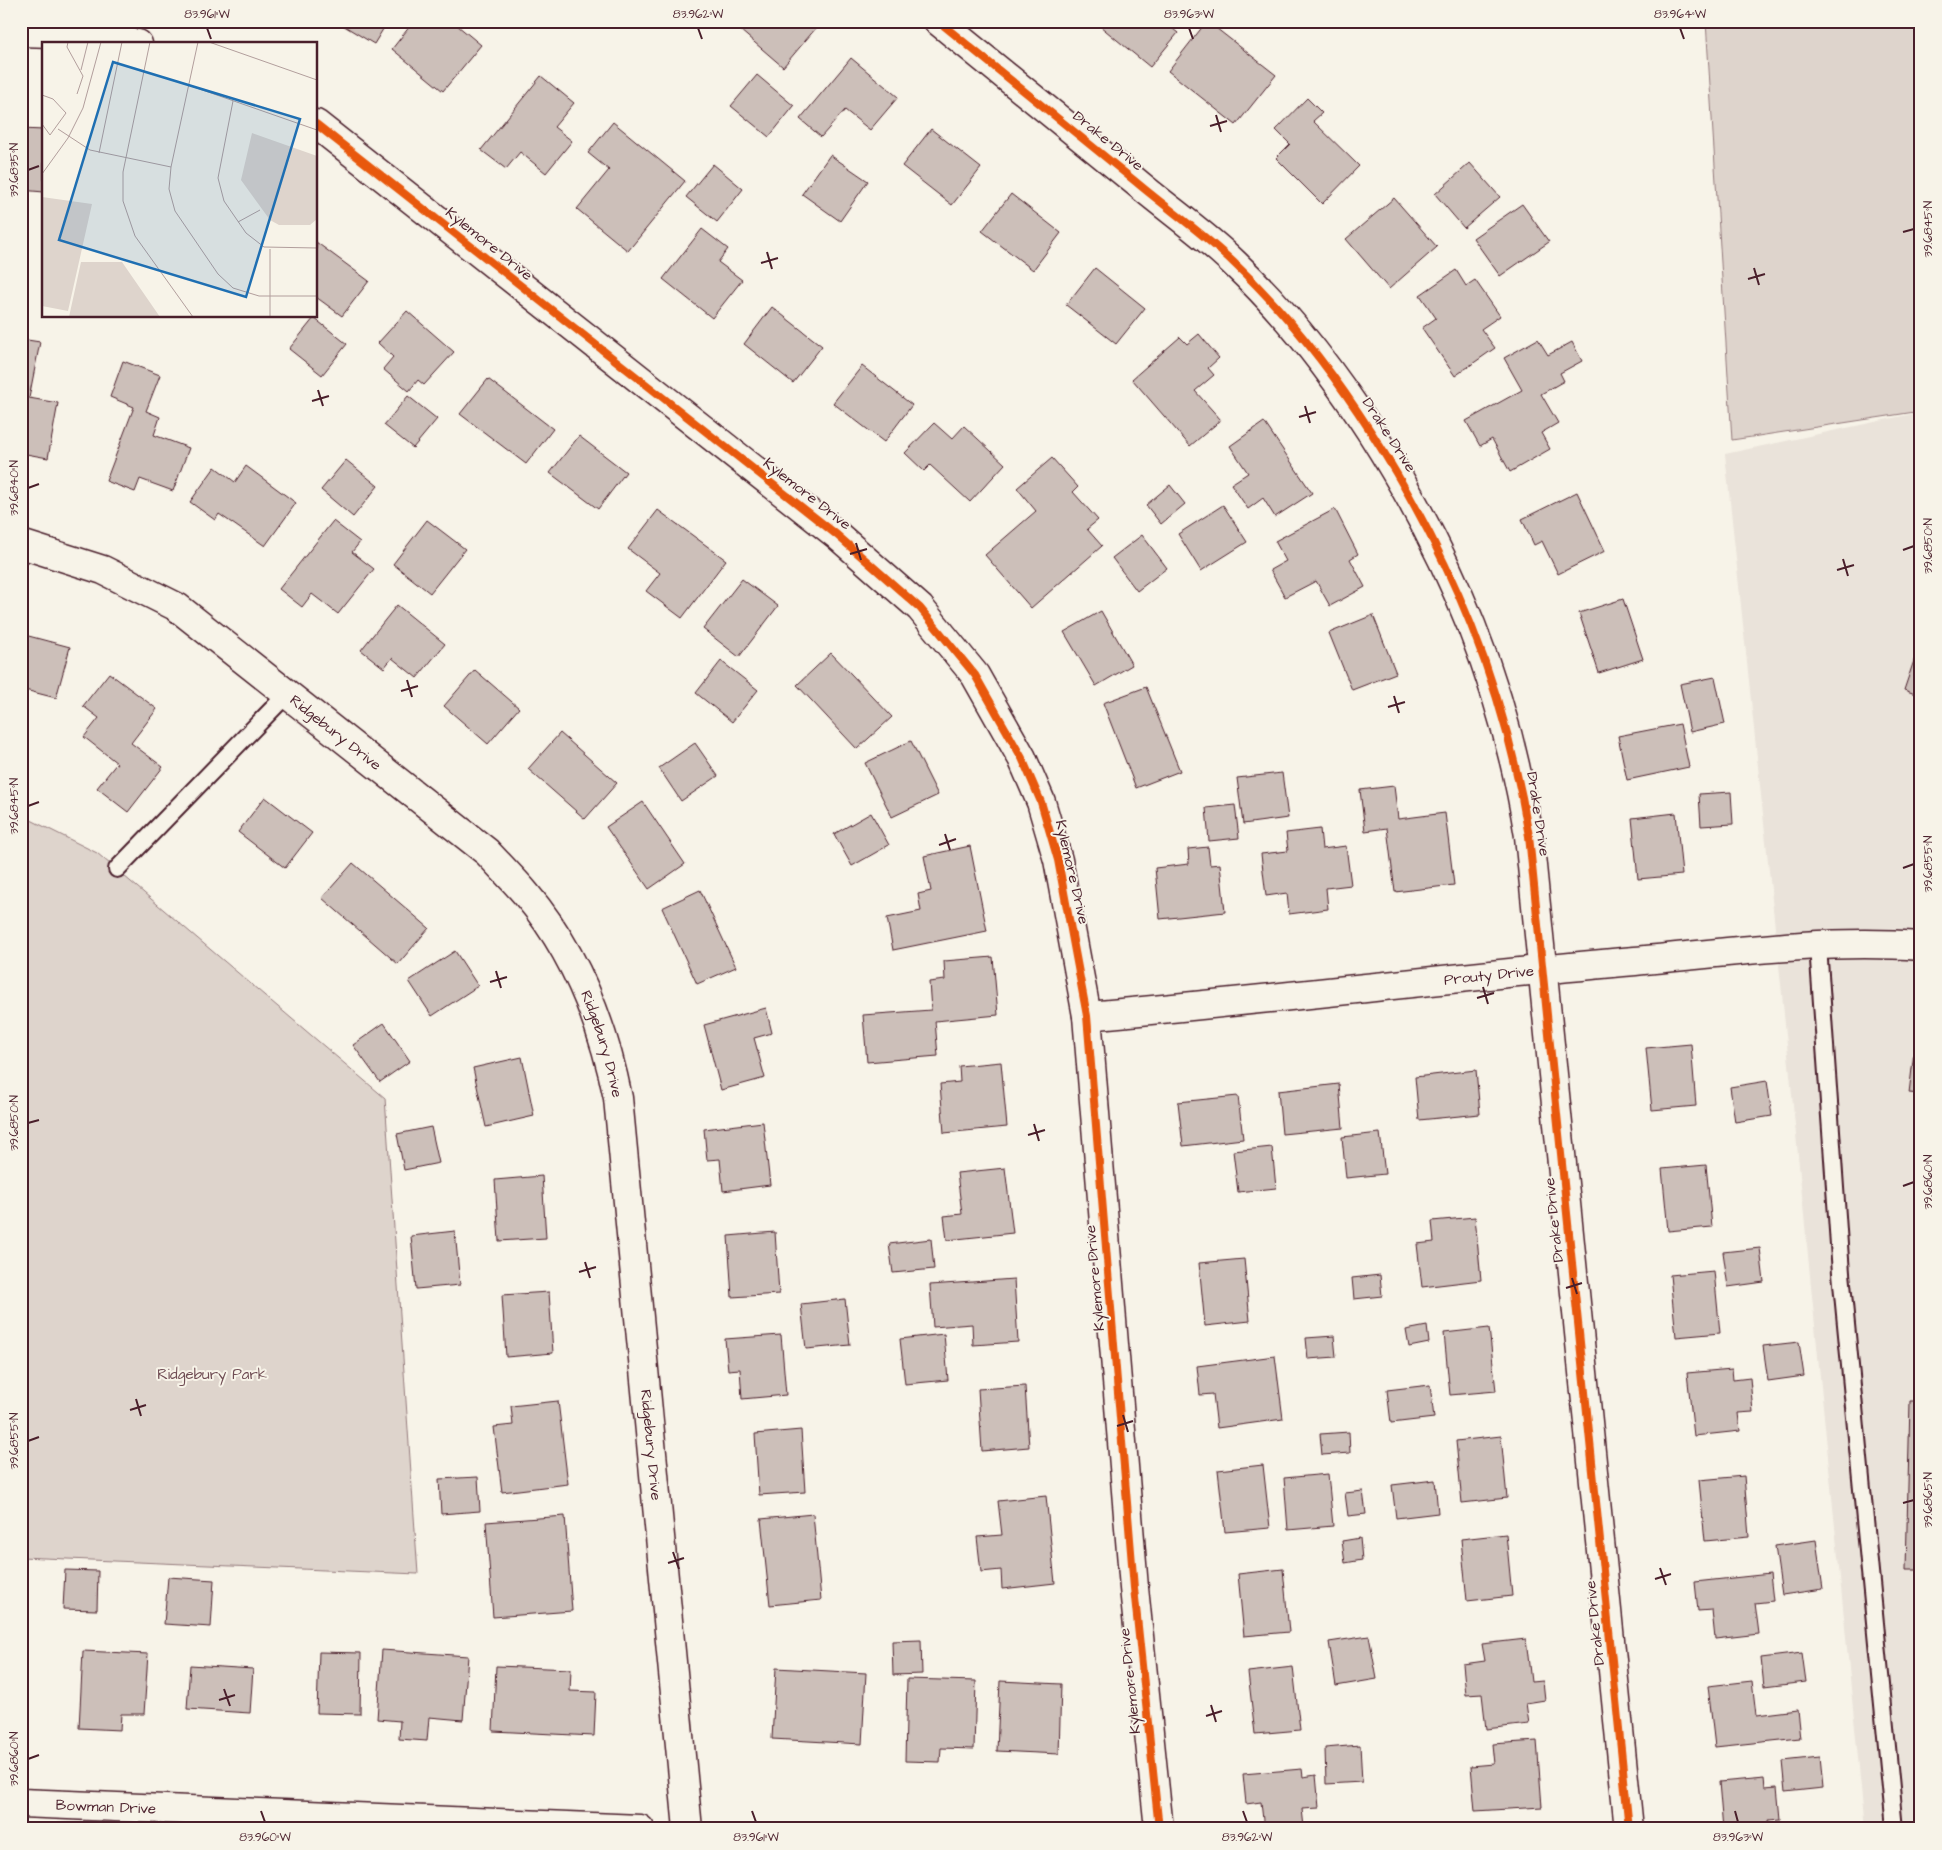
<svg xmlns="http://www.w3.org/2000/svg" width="1942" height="1850" viewBox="0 0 1942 1850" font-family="'Architects Daughter',sans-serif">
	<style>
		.built { fill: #eae3da }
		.green { fill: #ded4cc; stroke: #947a7c }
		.building { fill: #ccbfb9; stroke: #4a1f2b }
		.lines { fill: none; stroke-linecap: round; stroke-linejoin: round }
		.lane-casing { stroke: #4a1f2b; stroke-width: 20 }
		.street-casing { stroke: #4a1f2b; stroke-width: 31 }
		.lane { stroke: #f7f3e8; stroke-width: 16 }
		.street { stroke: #f7f3e8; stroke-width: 28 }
		.cycleway-casing { stroke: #f7f3e8; stroke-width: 11 }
		.cycleway { stroke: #e8590c; stroke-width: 8 }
		.ticks { fill: none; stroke: #4a1f2b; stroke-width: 2 }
		.labels { text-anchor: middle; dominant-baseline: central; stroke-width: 4; stroke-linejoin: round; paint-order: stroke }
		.street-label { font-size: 15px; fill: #4a1f2b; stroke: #f7f3e8 }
		.park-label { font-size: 15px; fill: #6f4c53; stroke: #f7f3e8 }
		.inset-road { fill: none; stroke: #b29e9c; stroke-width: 1 }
		.view { fill: #1f6fb2; fill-opacity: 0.15; stroke: #1f6fb2; stroke-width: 2.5 }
		.inset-edge { fill: none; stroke: #4a1f2b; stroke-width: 2.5 }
		.neatline { fill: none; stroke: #4a1f2b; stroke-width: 2 }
		.ticks-label { font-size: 12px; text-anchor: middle; fill: #4a1f2b }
	</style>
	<rect width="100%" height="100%" fill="#f7f3e8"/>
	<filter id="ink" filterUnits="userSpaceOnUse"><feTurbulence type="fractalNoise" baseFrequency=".02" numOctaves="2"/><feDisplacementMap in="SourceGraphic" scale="10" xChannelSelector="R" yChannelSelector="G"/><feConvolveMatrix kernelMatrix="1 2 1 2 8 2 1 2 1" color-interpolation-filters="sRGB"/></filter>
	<g filter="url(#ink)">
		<!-- built -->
		<path class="built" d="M1921,412V1829H1865L1782,994L1725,454Z"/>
		<!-- green -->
		<g class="green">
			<path d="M1706,21H1921V411L1732,440Z"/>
			<path d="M21,815L97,853L385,1098L418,1574L21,1557Z"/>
		</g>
		<!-- building -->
		<g class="building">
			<path d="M336,21H388L374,44Z"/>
			<path d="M414,21H452L481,45L443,91L392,49Z"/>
			<path d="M735,21H822L783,67L733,24Z"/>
			<path d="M1104,21H1163L1178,33L1150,67L1100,26Z"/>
			<path d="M1207,21L1276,75L1236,125L1168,71Z"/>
			<path d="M851,58L898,97L870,130L845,110L821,137L800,119Z"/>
			<path d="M757,75L794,106L769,137L731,106Z"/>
			<path d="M541,76L574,103L554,127L572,141L546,173L520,152L506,169L481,150Z"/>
			<path d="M1307,98L1322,113L1313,121L1359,166L1322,204L1276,158L1290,144L1276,130Z"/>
			<path d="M613,122L685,181L628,251L577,209L609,170L588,153Z"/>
			<path d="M21,129L44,130V192L21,190Z"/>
			<path d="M931,129L981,168L952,205L902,166Z"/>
			<path d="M830,155L868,181L840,221L802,194Z"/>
			<path d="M1470,163L1500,197L1464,228L1435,194Z"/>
			<path d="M713,164L743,189L717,222L686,197Z"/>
			<path d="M1011,194L1061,233L1033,270L982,231Z"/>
			<path d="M1394,198L1437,247L1389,289L1346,239Z"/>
			<path d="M1522,204L1549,242L1500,276L1473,238Z"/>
			<path d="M702,229L728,249L718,262L742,280L712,318L663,279Z"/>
			<path d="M316,242L369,281L342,316L316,297Z"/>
			<path d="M1095,268L1145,308L1116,344L1066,305Z"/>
			<path d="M1456,270L1466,286L1475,280L1500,316L1481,329L1495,348L1455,376L1422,328L1436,318L1420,295Z"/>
			<path d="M772,307L822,346L793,383L744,344Z"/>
			<path d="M407,311L454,352L424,385L418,380L409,391L383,369L393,357L378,343Z"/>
			<path d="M314,318L347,344L322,375L289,349Z"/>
			<path d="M1199,334L1219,358L1208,368L1214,375L1195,391L1221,420L1190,446L1132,379L1180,337L1187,344Z"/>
			<path d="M21,339L40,342L29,398L58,403L48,458L21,453Z"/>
			<path d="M1538,339L1548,355L1572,342L1582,361L1560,373L1564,381L1541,394L1558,423L1541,433L1550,449L1510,472L1492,439L1480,446L1466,421L1522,390L1504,358Z"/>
			<path d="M123,361L160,375L146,411L160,417L154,435L189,448L173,491L140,479L135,492L106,481L134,407L110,397Z"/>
			<path d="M862,366L912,405L884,442L833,403Z"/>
			<path d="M488,379L553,429L526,464L460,414Z"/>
			<path d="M408,396L437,419L413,448L384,425Z"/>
			<path d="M1264,422L1312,493L1275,517L1263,498L1248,509L1231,484L1248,473L1230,446Z"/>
			<path d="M934,423L952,439L964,426L1005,464L970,502L930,465L924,471L905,453Z"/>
			<path d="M579,436L626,472L598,509L550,473Z"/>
			<path d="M1052,458L1078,487L1073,492L1098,520L1087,529L1102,546L1031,608L985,555L1036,511L1017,488Z"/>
			<path d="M346,460L378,486L353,517L321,490Z"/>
			<path d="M246,466L296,503L265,546L219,514L215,520L190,502L215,467L235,482Z"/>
			<path d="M1170,485L1185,504L1161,524L1146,505Z"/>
			<path d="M1577,492L1605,551L1558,574L1542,541L1534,545L1522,519Z"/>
			<path d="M1223,505L1247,542L1201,571L1178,534Z"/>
			<path d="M1335,509L1358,554L1350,559L1365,587L1330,606L1316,581L1285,597L1270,570L1286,561L1275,541Z"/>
			<path d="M658,510L726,560L682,618L646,591L660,573L628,549Z"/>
			<path d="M427,520L465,549L430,593L393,564Z"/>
			<path d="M333,521L360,542L352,552L374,569L338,614L312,594L302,607L279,589Z"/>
			<path d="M1142,535L1167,568L1137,591L1112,558Z"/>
			<path d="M742,579L778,606L739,657L703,629Z"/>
			<path d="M1623,599L1643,659L1599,673L1579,613Z"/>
			<path d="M397,605L445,644L417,678L392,658L384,668L361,650Z"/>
			<path d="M1101,611L1132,665L1096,686L1064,632Z"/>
			<path d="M1373,615L1396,673L1352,690L1329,633Z"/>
			<path d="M21,634L70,647L56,698L21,689Z"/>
			<path d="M1921,640V696L1904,690Z"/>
			<path d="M831,653L892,717L857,749L797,685Z"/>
			<path d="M721,661L758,690L732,722L696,693Z"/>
			<path d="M475,670L519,708L488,744L444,706Z"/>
			<path d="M109,673L157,709L131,743L163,767L128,812L97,788L117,763L84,737L99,718L83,706Z"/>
			<path d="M1715,677L1725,724L1690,732L1680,684Z"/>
			<path d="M1146,687L1180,771L1136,788L1103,703Z"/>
			<path d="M1680,724L1689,767L1627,780L1618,736Z"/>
			<path d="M560,733L617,783L585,819L528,769Z"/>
			<path d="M911,741L938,795L892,817L865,763Z"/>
			<path d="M695,743L718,776L681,801L659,768Z"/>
			<path d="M1282,773L1288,818L1243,824L1237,778Z"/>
			<path d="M1394,786L1398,819L1445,813L1454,885L1395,892L1387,828L1365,831L1360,790Z"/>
			<path d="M1731,792L1733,824L1701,826L1699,794Z"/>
			<path d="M265,797L312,833L285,868L238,832Z"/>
			<path d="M643,802L685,864L649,889L606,827Z"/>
			<path d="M1235,805L1239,838L1209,841L1206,808Z"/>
			<path d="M871,813L889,845L852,866L834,834Z"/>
			<path d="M1676,813L1682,875L1638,879L1632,818Z"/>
			<path d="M1320,829L1322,849L1346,846L1351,885L1326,888L1328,909L1289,914L1287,893L1266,896L1261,854L1288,851L1286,833Z"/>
			<path d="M970,846L987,931L893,950L887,918L921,911L918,894L931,891L924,856Z"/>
			<path d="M1208,847L1210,865L1220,864L1225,912L1160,919L1155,868L1189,864L1188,849Z"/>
			<path d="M353,863L429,928L398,964L322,898Z"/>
			<path d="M700,890L736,967L697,984L662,908Z"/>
			<path d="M455,951L478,986L432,1016L409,981Z"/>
			<path d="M993,957L998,1015L935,1021L938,1056L867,1062L863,1015L931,1010L929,982L945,980L944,961Z"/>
			<path d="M766,1008L772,1033L754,1038L765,1078L721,1090L704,1025Z"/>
			<path d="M384,1023L410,1061L380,1082L353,1045Z"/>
			<path d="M1917,1027L1921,1028V1094L1909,1093Z"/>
			<path d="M1691,1044L1696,1106L1652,1110L1646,1048Z"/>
			<path d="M522,1057L534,1116L486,1127L473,1068Z"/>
			<path d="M1001,1062L1007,1127L944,1133L940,1084L960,1082L959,1066Z"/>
			<path d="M1476,1070L1480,1114L1419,1120L1415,1077Z"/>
			<path d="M1767,1081L1772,1116L1735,1122L1730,1087Z"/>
			<path d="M1339,1084L1343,1128L1282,1134L1278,1091Z"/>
			<path d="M1238,1096L1243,1139L1183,1146L1178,1102Z"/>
			<path d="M1921,1104V1154H1915Z"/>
			<path d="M763,1122L770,1185L723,1191L720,1159L707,1160L704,1129Z"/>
			<path d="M431,1127L439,1163L404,1170L397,1134Z"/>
			<path d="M1380,1133L1385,1174L1346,1178L1342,1137Z"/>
			<path d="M1272,1147L1276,1188L1238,1192L1233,1151Z"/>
			<path d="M1706,1165L1712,1227L1668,1231L1662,1169Z"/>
			<path d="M1005,1168L1013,1233L947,1240L944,1216L962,1214L957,1173Z"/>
			<path d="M542,1176L546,1238L499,1241L495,1180Z"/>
			<path d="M1475,1217L1481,1280L1422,1287L1417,1244L1434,1242L1432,1221Z"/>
			<path d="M455,1231L460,1285L416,1289L411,1236Z"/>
			<path d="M775,1232L779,1294L732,1297L728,1236Z"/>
			<path d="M931,1239L934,1269L893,1273L889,1244Z"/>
			<path d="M1760,1248L1764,1282L1728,1287L1723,1252Z"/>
			<path d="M1244,1259L1250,1321L1205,1326L1199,1263Z"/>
			<path d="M1714,1271L1720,1333L1676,1337L1670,1275Z"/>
			<path d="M1380,1275L1382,1296L1354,1299L1352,1278Z"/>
			<path d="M1014,1279L1018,1342L973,1345L972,1324L933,1327L930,1285Z"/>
			<path d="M549,1292L553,1353L506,1357L502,1295Z"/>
			<path d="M845,1299L850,1345L806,1349L801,1304Z"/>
			<path d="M1427,1326L1429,1343L1409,1347L1406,1330Z"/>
			<path d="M1489,1328L1496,1391L1450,1395L1444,1333Z"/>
			<path d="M944,1334L948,1380L905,1384L900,1339Z"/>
			<path d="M781,1335L786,1395L742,1399L740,1369L728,1370L725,1339Z"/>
			<path d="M1334,1336L1336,1357L1308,1359L1306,1338Z"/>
			<path d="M1799,1342L1804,1376L1768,1381L1763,1346Z"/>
			<path d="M1275,1356L1283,1419L1217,1428L1213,1394L1200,1395L1197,1366Z"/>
			<path d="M1732,1369L1733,1380L1750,1378L1753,1412L1738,1413L1740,1431L1694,1436L1687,1373Z"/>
			<path d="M1430,1385L1434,1418L1391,1423L1387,1390Z"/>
			<path d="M1025,1386L1029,1447L982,1451L978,1389Z"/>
			<path d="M558,1401L568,1484L502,1492L494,1427L513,1425L511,1406Z"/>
			<path d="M1910,1401H1921V1570H1906Z"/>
			<path d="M801,1430L805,1492L759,1495L755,1434Z"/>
			<path d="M1349,1432L1350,1453L1322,1455L1320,1434Z"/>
			<path d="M1501,1436L1507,1498L1462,1503L1456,1441Z"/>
			<path d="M1263,1465L1270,1528L1225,1532L1218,1470Z"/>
			<path d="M1328,1474L1333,1526L1288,1530L1284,1478Z"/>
			<path d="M1744,1476L1749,1537L1705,1541L1699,1480Z"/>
			<path d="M478,1477L480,1511L441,1514L439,1479Z"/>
			<path d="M1435,1480L1438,1513L1396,1518L1392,1485Z"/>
			<path d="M1363,1491L1366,1514L1348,1516L1345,1493Z"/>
			<path d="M1046,1496L1055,1583L1002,1589L1001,1570L981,1572L977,1537L1002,1535L998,1501Z"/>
			<path d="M813,1514L821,1600L770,1605L761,1519Z"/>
			<path d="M565,1516L572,1611L493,1617L486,1522Z"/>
			<path d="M1506,1534L1512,1596L1467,1601L1461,1539Z"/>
			<path d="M1360,1538L1362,1560L1345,1563L1342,1541Z"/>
			<path d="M1816,1540L1823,1589L1782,1595L1775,1546Z"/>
			<path d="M1283,1569L1289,1632L1244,1636L1238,1574Z"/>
			<path d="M65,1570L98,1571L97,1610L63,1609Z"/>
			<path d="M1770,1574L1773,1601L1755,1603L1759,1634L1715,1639L1712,1610L1698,1611L1695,1582Z"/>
			<path d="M168,1577L214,1580L211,1627L164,1624Z"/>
			<path d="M1369,1636L1377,1679L1336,1686L1329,1642Z"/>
			<path d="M1526,1639L1531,1682L1543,1681L1545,1700L1526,1703L1529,1724L1486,1729L1482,1694L1466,1695L1463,1664L1485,1661L1482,1644Z"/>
			<path d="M921,1640L922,1674L893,1675L892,1641Z"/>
			<path d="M382,1650L468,1656L463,1720L429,1717L427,1741L399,1739L400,1721L377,1719Z"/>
			<path d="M83,1651L148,1654L144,1714H121L120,1730L79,1728Z"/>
			<path d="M319,1652L361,1653L360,1714L317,1713Z"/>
			<path d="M1802,1653L1806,1682L1764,1687L1761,1658Z"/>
			<path d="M190,1665L253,1669L250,1713L187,1709Z"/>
			<path d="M496,1666L571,1669L570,1691L596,1692L594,1736L493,1731Z"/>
			<path d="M1293,1667L1300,1730L1255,1734L1248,1672Z"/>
			<path d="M776,1668L866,1673L862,1744L772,1739Z"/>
			<path d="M907,1679L976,1681L974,1749L941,1748L940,1762L905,1761Z"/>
			<path d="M1000,1681L1061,1684L1059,1754L997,1751Z"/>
			<path d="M1752,1681L1756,1715L1797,1710L1800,1738L1715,1747L1708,1686Z"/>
			<path d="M1918,1701H1921V1728Z"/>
			<path d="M1537,1741L1542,1807L1475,1811L1471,1766L1494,1764L1492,1744Z"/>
			<path d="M1360,1745L1362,1782L1326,1784L1325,1748Z"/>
			<path d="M1820,1757L1823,1788L1785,1792L1782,1761Z"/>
			<path d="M1302,1769L1303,1777L1316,1775L1319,1808L1302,1809L1304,1827L1264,1829L1261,1802L1246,1804L1243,1774Z"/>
			<path d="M1764,1778L1765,1788L1777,1787L1780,1819L1769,1820L1770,1829H1723L1719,1782Z"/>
		</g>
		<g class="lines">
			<defs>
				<g id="lane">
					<path d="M117,869L287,694"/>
					<path d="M1818,946L1841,1273L1895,1829"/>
				</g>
				<g id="street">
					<path d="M938,21C1004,75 1070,128 1136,182C1168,209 1203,233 1233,262C1286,312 1332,371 1371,432C1452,559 1505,687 1529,836L1629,1829"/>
					<path d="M21,32L82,34L138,44"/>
					<path d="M316,124L837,535L920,608L975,675L1022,758L1041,802L1058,860L1087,1016L1134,1588L1159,1829"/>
					<path id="s1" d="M21,544L103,570L177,607L487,852C500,866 514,880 526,894C576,953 603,1024 618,1098L688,1829"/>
					<path id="s2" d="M1087,1016C1270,1000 1452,977 1635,961C1730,952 1826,939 1921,946"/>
					<path id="s3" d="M21,1803L640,1829"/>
				</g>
			</defs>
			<!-- lane casing -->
			<use href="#lane" class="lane-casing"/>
			<!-- street casing -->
			<use href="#street" class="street-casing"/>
			<!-- lane -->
			<use href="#lane" class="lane"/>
			<!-- street -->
			<use href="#street" class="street"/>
			<defs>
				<g id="cycleway">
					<path d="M938,21C1004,75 1070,128 1136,182C1168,209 1203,233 1233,262C1286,312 1332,371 1371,432C1452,559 1505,687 1529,836L1629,1829"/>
					<path d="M316,124L837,535L920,608L975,675L1022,758L1041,802L1058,860L1087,1016L1134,1588L1159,1829"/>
				</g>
			</defs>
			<!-- cycleway casing -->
			<use href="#cycleway" class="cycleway-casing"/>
			<!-- cycleway -->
			<use href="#cycleway" class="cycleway"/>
		</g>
	</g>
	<!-- ticks -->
	<path class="ticks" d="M207,28L211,39M698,28L702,39M1189,28L1193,39M1680,28L1684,39M1216,115L1221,132M1210,126L1227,121M28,170L39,166M1903,232L1914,229M767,252L772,269M761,263L778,258M1754,268L1759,285M1748,279L1765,274M318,390L323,406M312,401L329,396M1305,406L1310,423M1299,417L1316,412M28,488L39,484M856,543L861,560M1903,550L1914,546M850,554L867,549M1843,559L1848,576M1837,570L1854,565M407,680L412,697M401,691L418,686M1394,696L1399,713M1388,707L1405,702M28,806L39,802M945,834L950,850M939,845L956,839M1903,868L1914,864M496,971L501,988M490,982L507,977M1483,987L1488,1004M1477,998L1494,993M28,1123L39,1120M1034,1124L1039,1141M1028,1135L1045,1130M1903,1186L1914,1182M585,1262L590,1278M579,1272L596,1267M1572,1278L1577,1294M1566,1288L1582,1283M136,1399L141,1416M130,1410L146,1405M1123,1415L1128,1432M1117,1426L1133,1421M28,1441L39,1437M1903,1503L1914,1500M673,1552L679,1569M668,1563L684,1558M1660,1568L1666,1585M1655,1579L1671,1574M224,1689L230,1706M219,1700L235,1695M1211,1705L1216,1722M1206,1716L1222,1711M28,1759L39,1755M261,1811L265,1822M752,1811L756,1822M1243,1811L1247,1822M1735,1811L1738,1822"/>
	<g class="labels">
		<!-- street labels -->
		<g class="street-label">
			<text transform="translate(1108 141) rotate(39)">Drake Drive</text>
			<text transform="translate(489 244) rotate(39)">Kylemore Drive</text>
			<text transform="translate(1389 435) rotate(57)">Drake Drive</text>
			<text transform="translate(807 494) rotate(38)">Kylemore Drive</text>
			<text stroke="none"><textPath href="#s1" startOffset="371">Ridgebury Drive</textPath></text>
			<text transform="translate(1538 814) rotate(81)">Drake Drive</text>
			<text transform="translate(1072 872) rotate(77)">Kylemore Drive</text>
			<text stroke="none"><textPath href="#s2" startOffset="404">Prouty Drive</textPath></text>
			<text stroke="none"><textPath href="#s1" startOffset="791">Ridgebury Drive</textPath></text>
			<text transform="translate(1554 1220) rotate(-96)">Drake Drive</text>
			<text transform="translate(1095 1278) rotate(-95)">Kylemore Drive</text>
			<text stroke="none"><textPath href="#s1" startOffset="1196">Ridgebury Drive</textPath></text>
			<text transform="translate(1595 1623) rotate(-96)">Drake Drive</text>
			<text transform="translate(1130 1681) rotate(-96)">Kylemore Drive</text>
			<text stroke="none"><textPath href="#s3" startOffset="85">Bowman Drive</textPath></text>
		</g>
		<!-- park labels -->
		<g class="park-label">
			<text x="212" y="1374">Ridgebury Park</text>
		</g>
	</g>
	<!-- overview -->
	<g transform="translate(42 42)">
		<rect width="275" height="275" fill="#f7f3e8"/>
		<path d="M210,91L275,114V177L268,183H237L228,178L199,138ZM0,155L50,162L26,269L0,264ZM39,220H80L118,275H27Z" fill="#ded4cc"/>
		<path class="inset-road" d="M26,0L25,5L41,34L35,52M108,0L81,130V159L93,194L151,275M156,0L129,125L127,147L133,169L176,232L191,246L217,254H275M167,0L275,38M39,28L46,0M146,43L275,88M0,53L11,57L24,71L8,93L0,82M191,59L176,136L182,159L204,191L222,205L275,206M16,87L48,108L129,125M57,111L80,0M0,132L26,96L41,66L59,0M196,180L218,168M228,207V275"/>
		<path class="view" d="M71,20L258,77L204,255L17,198Z"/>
		<rect width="275" height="275" class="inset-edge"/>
	</g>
	<!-- margin -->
	<rect width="1942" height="1850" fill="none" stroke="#f7f3e8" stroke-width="55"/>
	<rect x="28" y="28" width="1886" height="1794" class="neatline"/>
	<g class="ticks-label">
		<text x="207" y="18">83.961°W</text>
		<text x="698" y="18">83.962°W</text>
		<text x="1189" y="18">83.963°W</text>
		<text x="1680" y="18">83.964°W</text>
		<text transform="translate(14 170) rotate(-90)" y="4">39.6835°N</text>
		<text transform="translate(1928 229) rotate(-90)" y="4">39.6845°N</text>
		<text transform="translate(14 488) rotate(-90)" y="4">39.6840°N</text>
		<text transform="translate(1928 546) rotate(-90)" y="4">39.6850°N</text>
		<text transform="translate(14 806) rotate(-90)" y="4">39.6845°N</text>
		<text transform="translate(1928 864) rotate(-90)" y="4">39.6855°N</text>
		<text transform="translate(14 1123) rotate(-90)" y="4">39.6850°N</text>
		<text transform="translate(1928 1182) rotate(-90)" y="4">39.6860°N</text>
		<text transform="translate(14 1441) rotate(-90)" y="4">39.6855°N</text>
		<text transform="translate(1928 1500) rotate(-90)" y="4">39.6865°N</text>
		<text transform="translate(14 1759) rotate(-90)" y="4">39.6860°N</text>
		<text x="265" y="1841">83.960°W</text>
		<text x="756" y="1841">83.961°W</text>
		<text x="1247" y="1841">83.962°W</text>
		<text x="1738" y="1841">83.963°W</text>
	</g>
</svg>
